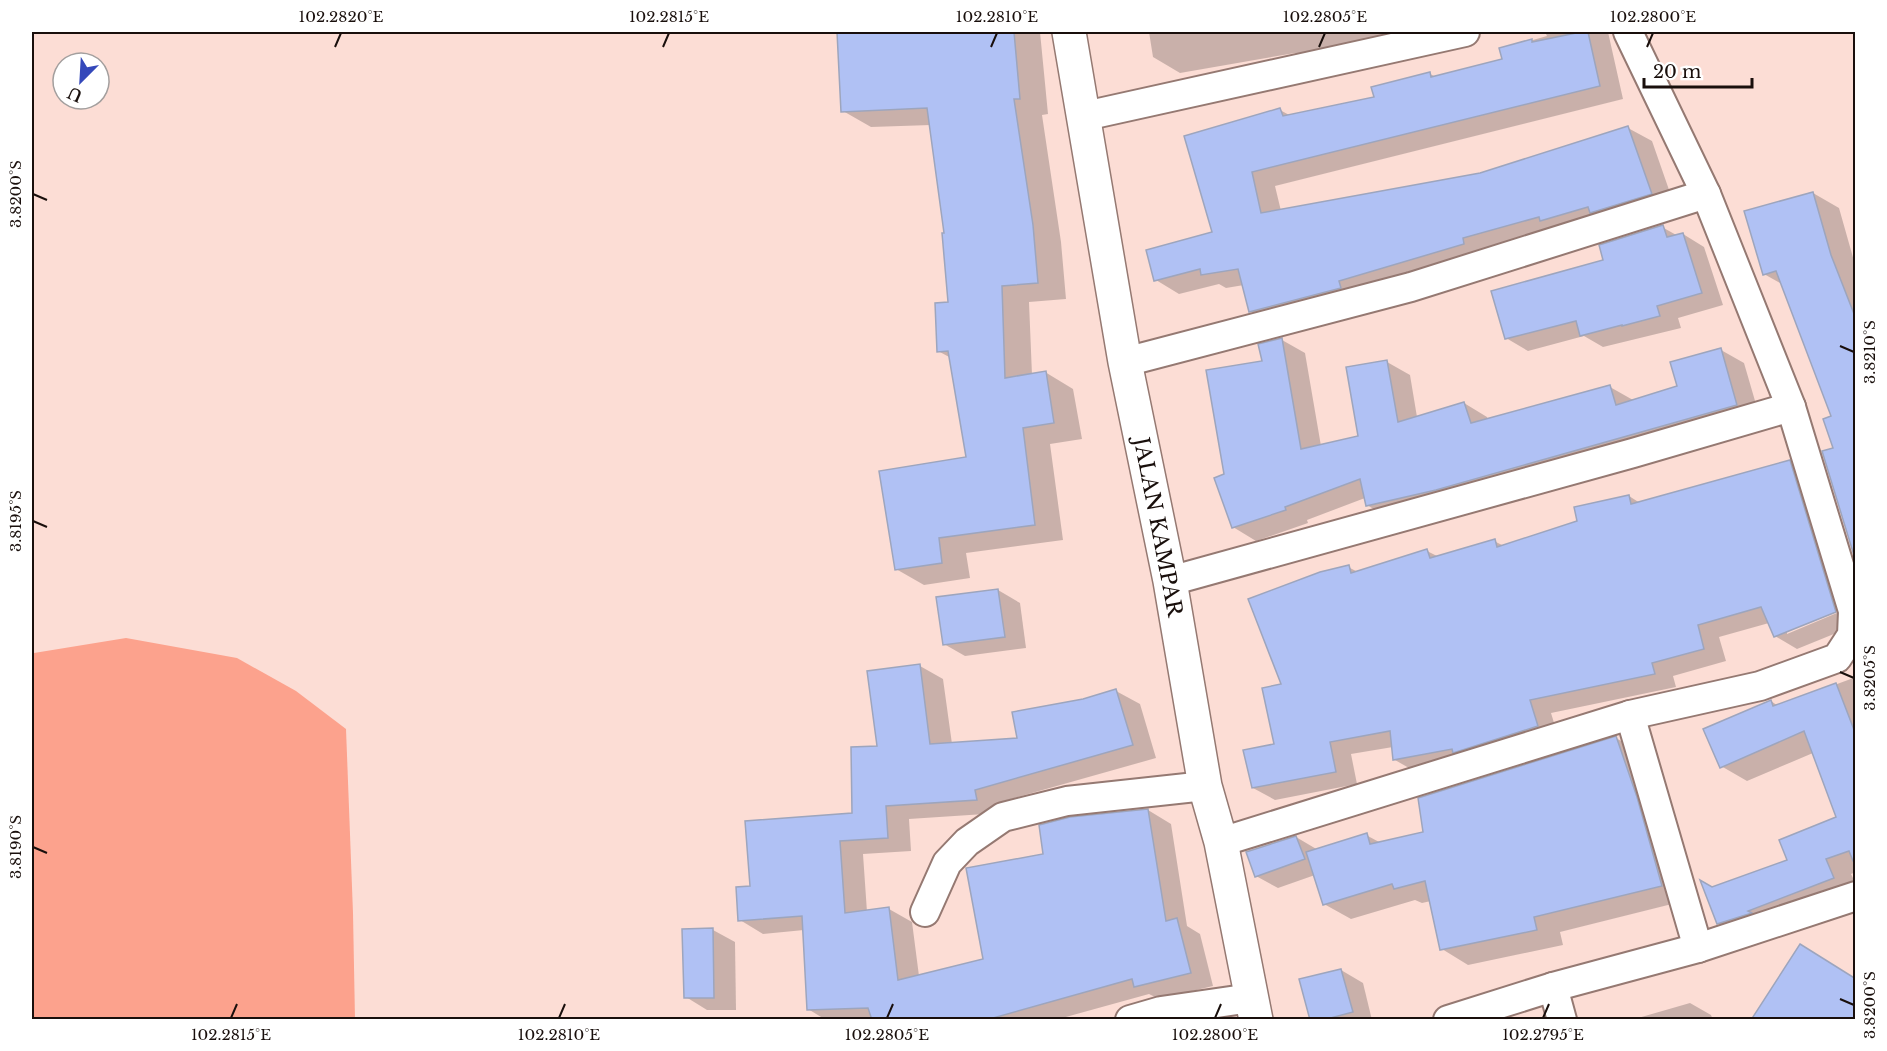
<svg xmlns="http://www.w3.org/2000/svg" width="1887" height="1051" viewBox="0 0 1887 1051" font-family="'Libre Baskerville',serif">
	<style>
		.green { fill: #fca28d }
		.shadow { fill: #0003; fill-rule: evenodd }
		.building { fill: #b0c1f4; stroke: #9da5bd; stroke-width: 1.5 }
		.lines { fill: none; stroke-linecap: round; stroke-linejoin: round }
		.minor-casing { stroke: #957972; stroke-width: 32 }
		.tertiary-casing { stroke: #957972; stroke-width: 36 }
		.minor { stroke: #fff; stroke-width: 28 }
		.tertiary { stroke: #fff; stroke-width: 33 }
		.ticks { fill: none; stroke: #190f0c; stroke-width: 2 }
		.labels { text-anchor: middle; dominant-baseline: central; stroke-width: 4.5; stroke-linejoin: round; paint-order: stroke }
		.street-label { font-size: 21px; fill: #190f0c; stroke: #fff }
		.neatline { fill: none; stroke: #190f0c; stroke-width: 2 }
		.ticks-label { font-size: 15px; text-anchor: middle; fill: #190f0c }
	</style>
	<rect width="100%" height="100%" fill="#fcddd5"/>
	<!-- green -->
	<path class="green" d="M126,638L237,658L296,691L346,729L353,913L355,1019H32V655L34,653Z"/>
	<!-- shadow -->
	<g class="shadow">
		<path d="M839,32H1040L1048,114L1042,115L1061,242L1066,299L1029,302L1032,375L1045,372L1073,389L1082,439L1050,444L1063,540L966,553L970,578L924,585L896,569L968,459L951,358L938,351L949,304L946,234L931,125L871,127L843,111Z"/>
		<path d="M1149,32H1435L1321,67L1295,53L1180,73L1153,57Z"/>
		<path d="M1545,32H1608L1623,99L1275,186L1281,211L1480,175L1628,128L1652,141L1675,207L1275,325L1251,311L1244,285L1226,288L1219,284L1179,294L1156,280L1214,233L1280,110L1291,116L1376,98L1430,74L1436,77L1504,60L1501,49L1547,36Z"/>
		<path d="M1813,193L1839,208L1856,268V557L1835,449L1833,417L1782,284L1764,274Z"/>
		<path d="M1662,227L1678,236L1683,234L1704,247L1723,305L1678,318L1681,328L1603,347L1584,336L1528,351L1506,338L1605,261Z"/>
		<path d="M1282,340L1305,353L1321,446L1360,437L1387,362L1410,375L1417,417L1464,403L1487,417L1488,420L1610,387L1633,400L1679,387L1721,350L1744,363L1760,418L1390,519L1367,505L1365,498L1307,520L1308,523L1256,541L1233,527L1226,475L1264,362Z"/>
		<path d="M1790,462L1812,475L1856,625L1797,649L1775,636L1769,623L1719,637L1726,661L1673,676L1676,687L1551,713L1559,739L1416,772L1395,760L1393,747L1351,754L1357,784L1275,800L1253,788L1275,745L1283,685L1348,567L1358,572L1427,551L1439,557L1494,541L1504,546L1579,522L1629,496L1640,503ZM1842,608L1844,610L1787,634V630Z"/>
		<path d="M998,590L1020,603L1026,648L965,656L944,644Z"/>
		<path d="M920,666L943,679L952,744L1019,740L1083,700L1116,691L1140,704L1156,758L997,803L1000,813L909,819L911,851L863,854L867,912L889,909L912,922L919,976L985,960L1045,855L1148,810L1171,824L1187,926L1200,934L1213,986L1159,999L1149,994L1055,1020H826L808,1009L804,930L763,934L740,920L752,887L854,815L879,747Z"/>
		<path d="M1856,677V872L1851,874L1856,884L1744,938L1718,923L1712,888L1789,861L1838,818L1813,753L1747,781L1721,766L1771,701L1778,706Z"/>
		<path d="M1616,738L1643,754L1688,900L1560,932L1563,945L1468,965L1442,949L1431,901L1422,903L1415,900L1351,919L1324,904L1315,875L1278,888L1256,876L1296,837L1318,850L1366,835L1381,843L1424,833Z"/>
		<path d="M713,930L735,942L736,1010H707L686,997Z"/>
		<path d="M1341,970L1363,983L1372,1020H1312Z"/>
		<path d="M1690,1003L1711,1015L1713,1020H1631Z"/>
	</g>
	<!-- building -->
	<g class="building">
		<path d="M837,32H1014L1020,99H1014L1033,225L1038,283L1002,286L1005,378L1046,371L1054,423L1023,428L1035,525L939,538L942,563L895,570L879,471L966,457L948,351L937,352L935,303L948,302L942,233H944L927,108L841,112Z"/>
		<path d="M1581,32H1588L1600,86L1252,172L1261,213L1480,173L1628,126L1652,194L1590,213L1588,207L1540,221L1539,217L1463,238L1464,244L1339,281L1341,288L1249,312L1238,269L1201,275L1200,269L1154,281L1146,250L1212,232L1184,136L1280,108L1283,116L1374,97L1371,87L1430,72L1431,77L1502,59L1499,48L1532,39V42Z"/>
		<path d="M1813,192L1831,255L1856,319V562L1822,451L1833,448L1823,419L1831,416L1776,271L1763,275L1744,211Z"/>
		<path d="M1663,225L1667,237L1683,233L1702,293L1657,306L1660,316L1622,326V325L1580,336L1576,321L1505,339L1491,291L1603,260L1599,245Z"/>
		<path d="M1282,338L1301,449L1358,436L1346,367L1387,360L1398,422L1464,402L1471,423L1610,385L1616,405L1677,386L1670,362L1721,348L1737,405L1436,490L1366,506L1360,479L1285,507L1286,510L1232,528L1214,478L1224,474L1206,370L1262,361L1258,344Z"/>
		<path d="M1790,460L1836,612L1774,637L1761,607L1698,625L1704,649L1652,663L1655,674L1530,700L1538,726L1453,753L1452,749L1393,760L1390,731L1330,742L1336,772L1252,788L1243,750L1274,744L1262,688L1281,684L1248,599L1320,572L1349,565L1351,573L1427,549L1430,558L1495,539L1497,547L1577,521L1574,507L1629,495L1631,504Z"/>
		<path d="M998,589L1005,637L943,645L936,597Z"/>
		<path d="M920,664L930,744L1017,738L1012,712L1083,699L1116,689L1133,745L975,790L977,800L886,806L888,838L840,841L845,913L889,907L898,980L983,959L966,868L1043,854L1039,825L1070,817L1148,809L1166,921L1177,918L1191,973L1134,987L1132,979L986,1020H872L868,1008L807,1010L802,916L738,921L736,887L750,886L745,821L852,813L851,747L877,746L867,671Z"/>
		<path d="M1836,683L1856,735V861H1853L1849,851L1826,859L1834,878L1748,911L1752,913L1717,924L1700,880L1712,887L1787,860L1779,840L1836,817L1804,731L1720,768L1703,729L1771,700L1773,706Z"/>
		<path d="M1616,736L1637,797L1662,886L1534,917L1537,930L1440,950L1425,881L1394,889L1392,884L1323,905L1306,852L1367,833L1370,844L1423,832L1418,798Z"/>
		<path d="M1296,836L1305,859L1255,877L1246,852Z"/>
		<path d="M713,928L714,998H684L682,929Z"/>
		<path d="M1800,944L1856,979V1020H1751Z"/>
		<path d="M1341,969L1353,1012L1323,1020H1310L1299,979Z"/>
	</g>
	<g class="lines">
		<defs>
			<g id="minor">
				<path d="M1085,116L1465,32"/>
				<path d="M1125,362L1411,287L1706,194"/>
				<path d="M1170,581L1633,453L1791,407"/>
				<path d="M1630,715L1698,948"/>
				<path d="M1221,842L1630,715L1760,686L1837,658L1852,635L1853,611L1791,407L1706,194L1628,32"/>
				<path d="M925,912L947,863L967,842L1003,817L1067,801L1205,786"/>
				<path d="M1553,987L1562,1020"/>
				<path d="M1130,1020L1161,1011L1251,998"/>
				<path d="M1448,1020L1553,987L1698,948L1856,896"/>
			</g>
			<path id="tertiary" d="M1069,32L1125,362L1170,581L1205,786L1221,842L1256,1020"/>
		</defs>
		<!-- minor casing -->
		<use href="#minor" class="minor-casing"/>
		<!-- tertiary casing -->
		<use href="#tertiary" class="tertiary-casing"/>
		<!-- minor -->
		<use href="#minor" class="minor"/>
		<!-- tertiary -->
		<use href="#tertiary" class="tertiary"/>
	</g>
	<!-- ticks -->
	<path class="ticks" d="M335,47L341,33M663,47L669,33M991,47L997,33M1319,47L1325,33M1647,47L1653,33M33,194L47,200M1840,346L1854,352M33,521L47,527M1840,672L1854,678M33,847L47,853M1840,999L1854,1005M231,1018L237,1004M559,1018L565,1004M887,1018L893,1004M1215,1018L1221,1004M1543,1018L1549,1004"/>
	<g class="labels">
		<!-- street labels -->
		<g class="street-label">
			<text transform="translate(1158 527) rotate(79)">JALAN KAMPAR</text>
		</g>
	</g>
	<!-- border -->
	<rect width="1887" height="1051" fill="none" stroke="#ffffff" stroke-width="66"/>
	<!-- north arrow -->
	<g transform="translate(81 81) rotate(204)"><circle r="28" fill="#ffffff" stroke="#a39f9e" stroke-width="1.5"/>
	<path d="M0-4.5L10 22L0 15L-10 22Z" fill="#3448ba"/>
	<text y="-9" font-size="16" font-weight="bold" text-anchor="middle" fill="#190f0c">U</text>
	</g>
	<!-- scale -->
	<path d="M1644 78v9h108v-9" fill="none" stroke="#190f0c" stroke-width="3"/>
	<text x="1653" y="78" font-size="18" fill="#190f0c" stroke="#ffffff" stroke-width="4.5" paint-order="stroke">20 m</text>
	<rect x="33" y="33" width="1821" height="985" class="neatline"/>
	<g class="ticks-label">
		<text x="341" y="22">102.2820°E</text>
		<text x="669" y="22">102.2815°E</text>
		<text x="997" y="22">102.2810°E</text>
		<text x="1325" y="22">102.2805°E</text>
		<text x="1653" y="22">102.2800°E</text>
		<text transform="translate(16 194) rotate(-90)" y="5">3.8200°S</text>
		<text transform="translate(1870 352) rotate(-90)" y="5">3.8210°S</text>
		<text transform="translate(16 521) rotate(-90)" y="5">3.8195°S</text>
		<text transform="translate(1870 678) rotate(-90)" y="5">3.8205°S</text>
		<text transform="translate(16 847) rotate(-90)" y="5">3.8190°S</text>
		<text transform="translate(1870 1005) rotate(-90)" y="5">3.8200°S</text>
		<text x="231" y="1040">102.2815°E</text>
		<text x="559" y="1040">102.2810°E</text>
		<text x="887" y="1040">102.2805°E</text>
		<text x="1215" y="1040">102.2800°E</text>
		<text x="1543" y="1040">102.2795°E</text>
	</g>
</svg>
